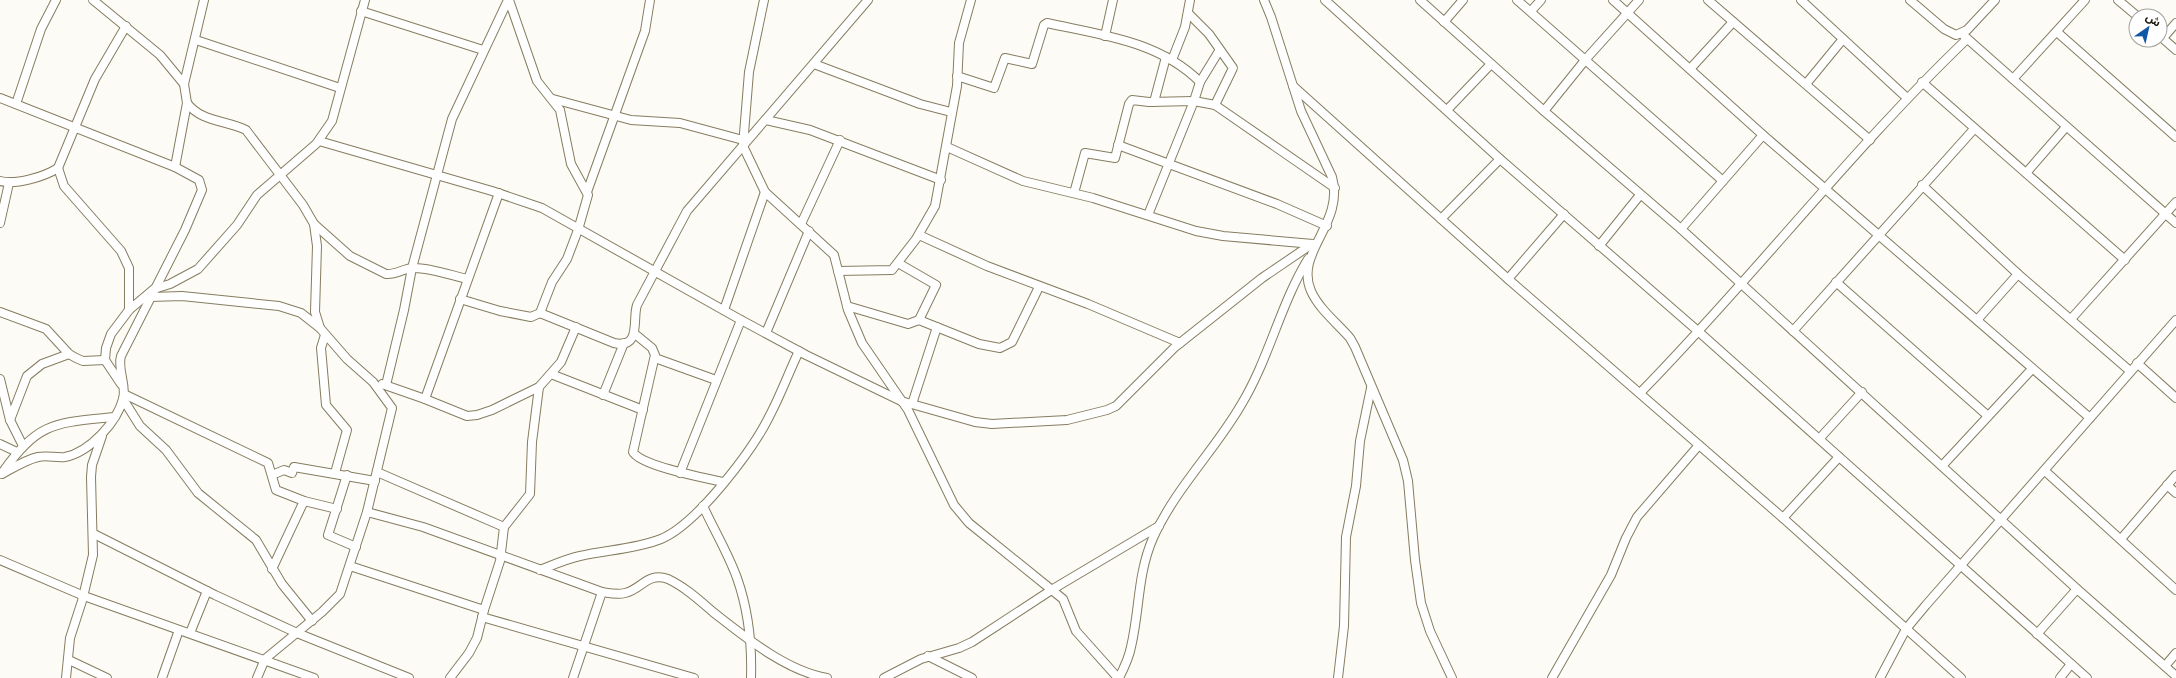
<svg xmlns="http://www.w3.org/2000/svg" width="2176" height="678" viewBox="0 0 2176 678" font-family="'Source Sans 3','Noto Sans Arabic',sans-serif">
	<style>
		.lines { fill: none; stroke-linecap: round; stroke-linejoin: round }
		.minor-casing { stroke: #867d60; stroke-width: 10 }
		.minor { stroke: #fff; stroke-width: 8 }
	</style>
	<rect width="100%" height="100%" fill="#fdfbf5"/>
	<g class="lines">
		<defs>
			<g id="minor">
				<path d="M93,0L160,55L184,84"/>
				<path d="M764,0L749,72L743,146L765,192L834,255L848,310L862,343L908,410L954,505L969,523L1063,599L1076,631L1118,678"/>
				<path d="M1264,0L1271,17L1301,111L1332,177C1345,224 1294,252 1311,291C1319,309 1337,323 1350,338L1355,347L1403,460L1408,481L1415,560L1421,603L1430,631L1452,678"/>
				<path d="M1325,0L1500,159L1699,332L2087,678"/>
				<path d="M1420,0L1544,111L1681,229L2077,589L2176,676"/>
				<path d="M1517,0L1723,181"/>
				<path d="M1613,0L1763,135L2090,418"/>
				<path d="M1708,0L1870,140"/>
				<path d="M1801,0L1907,98"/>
				<path d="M1910,0L1944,29L1956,35L1967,30L1995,0"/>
				<path d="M2118,0L2137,16"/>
				<path d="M361,11L483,50"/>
				<path d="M1531,11L1541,0"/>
				<path d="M1444,22L1463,0"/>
				<path d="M2057,32L2176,137"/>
				<path d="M1962,34L2176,223"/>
				<path d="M1105,36L1113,0"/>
				<path d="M2160,36L2176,50"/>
				<path d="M2163,38L2176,23"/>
				<path d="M196,40L340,88"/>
				<path d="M1172,60L1185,27L1190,0"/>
				<path d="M814,64L920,104L951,112"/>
				<path d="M1690,69L1733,22"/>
				<path d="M957,76L994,88L1005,58L1032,64L1044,25L1047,23C1101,35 1159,41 1200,82"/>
				<path d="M2013,79L2085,0"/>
				<path d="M1922,82L2125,260"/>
				<path d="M1806,84L1843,39"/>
				<path d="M1293,86L1508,279L1783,518L1961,678"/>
				<path d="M0,98L175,167L199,180L202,190L185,230L121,356C117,370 127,385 123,399C117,422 90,452 65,457C56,458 47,455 38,457C25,460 13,468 2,474"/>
				<path d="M553,99L631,120L680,123L743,140"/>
				<path d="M1154,102L1166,57"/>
				<path d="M187,103C201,122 226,120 246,130L303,205L314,224L317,246L315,312L320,328L347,359L373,382L392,408L367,512L340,594L322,612L265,659L257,678"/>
				<path d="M16,104L41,29L56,0"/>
				<path d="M1215,105L1335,188"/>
				<path d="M1447,110L1491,64"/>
				<path d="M1544,111L1586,59L1639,0"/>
				<path d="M766,120L810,130L941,180"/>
				<path d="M319,141L492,191L542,208L741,320L806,355L901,401L975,422L992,424L1067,420L1107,410L1116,406L1175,347L1262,278L1312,244"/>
				<path d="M1118,145L1277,204L1327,226"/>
				<path d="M947,147L1023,181L1093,198L1196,231L1223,236L1313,244"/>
				<path d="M175,167L187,103L184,84L204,0"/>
				<path d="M58,168L64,186L121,251L129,268V310"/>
				<path d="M2026,173L2066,127"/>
				<path d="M0,181C16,185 44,177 58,168L95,79L126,26"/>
				<path d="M1922,185L2018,274L2130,371"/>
				<path d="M587,192L645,31L650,0"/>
				<path d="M1074,193L1085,153L1115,158L1129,104L1132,100L1149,102L1194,101L1215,105L1233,68L1209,34L1188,13"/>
				<path d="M1148,215L1194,101L1200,82L1219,51"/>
				<path d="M1441,219L1500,159"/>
				<path d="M0,223L9,183"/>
				<path d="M314,224L350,256L386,274C396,275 404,268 414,268C431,268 450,275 467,279"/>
				<path d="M801,224L840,140"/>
				<path d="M1681,229L1763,135"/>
				<path d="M919,235L987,266L1088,304L1180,343"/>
				<path d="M1599,246L1640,195"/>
				<path d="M898,263L936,285L919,320"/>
				<path d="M838,271L892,270L916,239L935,206L957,86L959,43L971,0"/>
				<path d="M1508,279L1564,214"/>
				<path d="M1836,282L1988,416"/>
				<path d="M150,297L182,296L279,306L301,313L320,328"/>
				<path d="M460,299L500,311L531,317L540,313L552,282L567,259L578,230L588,195L571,164L560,110L537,81L509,0"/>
				<path d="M847,306L908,324L919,320L979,344L1000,348L1012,342L1039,287"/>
				<path d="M724,310L765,192"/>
				<path d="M0,312L46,329L69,354L76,358L83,361L105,360"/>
				<path d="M540,313L614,343C642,349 632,319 637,305L687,211L868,0"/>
				<path d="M2071,319L2176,202"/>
				<path d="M1977,320L2018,274"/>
				<path d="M1793,331L1974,129"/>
				<path d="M766,333L809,231"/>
				<path d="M635,334L652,348L655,355L633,452C641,466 705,478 723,482"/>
				<path d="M325,335L321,348L326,405L347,430L335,473"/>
				<path d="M655,358L716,380"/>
				<path d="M2137,363L2176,398"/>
				<path d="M551,374L643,410"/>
				<path d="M0,379L10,420L23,446"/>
				<path d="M121,384L105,360L106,348L111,334L129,310L154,289L170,284L198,269L237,225L257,195L316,144L332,121L365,0"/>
				<path d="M382,384L425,399L467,416L477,415L492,410L539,387"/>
				<path d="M386,385L404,310L412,268L452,119L508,0"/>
				<path d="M1640,393C1752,279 1851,150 1967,39"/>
				<path d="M124,394L268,463L276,490L304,501L337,509"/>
				<path d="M603,395L624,343"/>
				<path d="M123,399L140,426L166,450L198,493L256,540L282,584L312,621"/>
				<path d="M425,399L499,193"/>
				<path d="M912,404L937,327"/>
				<path d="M10,420L27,376L42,364L69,354"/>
				<path d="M1820,438L1862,392"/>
				<path d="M0,444L17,452"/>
				<path d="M1942,466L2032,369"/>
				<path d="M2045,471L2176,590"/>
				<path d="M377,472L504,527"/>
				<path d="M2,473C39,421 55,423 114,417"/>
				<path d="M680,473L741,320"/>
				<path d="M272,475L284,470L292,473L294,467L375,481"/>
				<path d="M347,475L328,535L356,547"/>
				<path d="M2167,485L2176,493"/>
				<path d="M703,506C714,530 728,553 737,578C748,609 752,645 751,678"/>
				<path d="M367,512L423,527L602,592C609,593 617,595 625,593C642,589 647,572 668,579C685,587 699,600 713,612C745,637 786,671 827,678"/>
				<path d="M1783,518L1839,457"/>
				<path d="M94,534L215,595L297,633L409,678"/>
				<path d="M2121,539L2176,475"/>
				<path d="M0,560L84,596L314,678"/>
				<path d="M350,566L484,610"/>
				<path d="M272,569L304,501"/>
				<path d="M540,570C553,565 566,559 580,556C606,550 636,549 661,539C697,524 753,450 770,415C781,394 789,372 799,351"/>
				<path d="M482,617L694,678"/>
				<path d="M190,633L207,591"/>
				<path d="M2037,634L2077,589"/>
				<path d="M928,656L972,678"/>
				<path d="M69,660L107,678"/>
				<path d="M2165,666L2176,653"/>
				<path d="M66,678L70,638L82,601L93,555L91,477L92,465L102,436"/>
				<path d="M162,678L179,630"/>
				<path d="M450,678L469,653L477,638L484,610L500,561L504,527L530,494L532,442L539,387L561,362L576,327"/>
				<path d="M573,678L602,592"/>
				<path d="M884,678L921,659L959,648L972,642L1053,589L1159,526"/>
				<path d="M1119,678C1124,668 1129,658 1131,647C1140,609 1137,575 1153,538C1175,489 1215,450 1241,405C1269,359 1280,305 1308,259"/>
				<path d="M1338,678L1344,626L1346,537L1356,486L1360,441L1371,388"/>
				<path d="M1552,678L1611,575L1626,538L1637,517L1699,445"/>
				<path d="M1880,678L1906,629L1926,605L2176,320"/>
				<path d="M2060,678L2071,664"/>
			</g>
		</defs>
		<!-- minor casing -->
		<use href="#minor" class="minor-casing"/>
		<!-- minor -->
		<use href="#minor" class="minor"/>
	</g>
	<!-- north arrow -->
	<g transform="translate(2148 28) rotate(34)"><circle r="19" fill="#ffffff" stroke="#a3a29d"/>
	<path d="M0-3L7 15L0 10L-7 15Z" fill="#1057a6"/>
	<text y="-6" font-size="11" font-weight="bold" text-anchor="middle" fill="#1a170b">ش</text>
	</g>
</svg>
